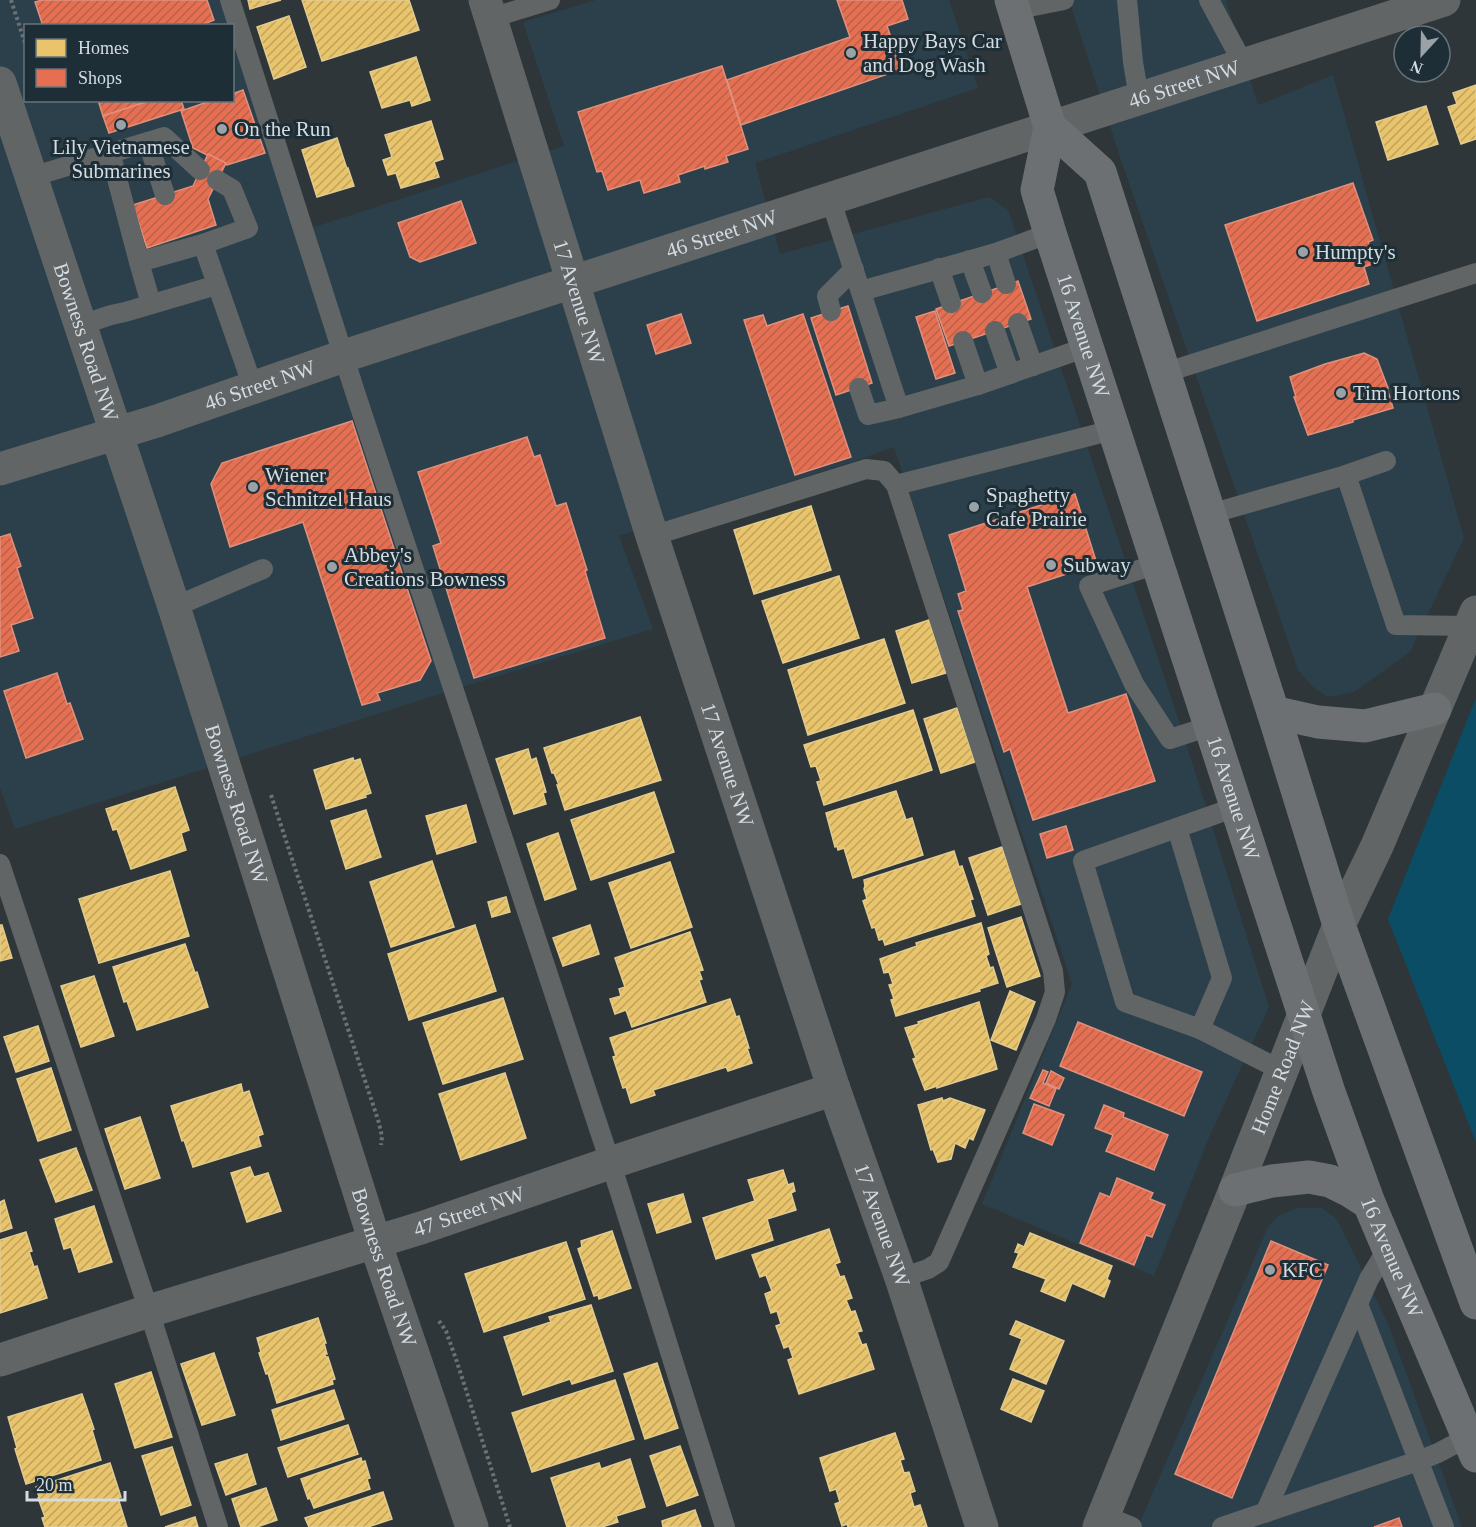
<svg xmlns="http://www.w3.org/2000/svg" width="1476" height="1527" viewBox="0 0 1476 1527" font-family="Georgia,serif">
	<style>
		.built { fill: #2b404b; fill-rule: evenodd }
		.green { fill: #0c4d66 }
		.homes { fill: url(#homes-hatch); stroke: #e2cb8e; stroke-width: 1.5 }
		.shops { fill: url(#shops-hatch); stroke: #e1907c; stroke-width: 1.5 }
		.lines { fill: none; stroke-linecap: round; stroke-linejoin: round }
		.path { stroke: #6d7173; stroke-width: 4; stroke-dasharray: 3 3; stroke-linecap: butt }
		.service { stroke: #616566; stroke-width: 20 }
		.minor { stroke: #616566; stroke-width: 33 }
		.tertiary { stroke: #616566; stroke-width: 33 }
		.trunk { stroke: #6c7073; stroke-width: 33 }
		.poi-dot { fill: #99a2a7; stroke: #1e2e36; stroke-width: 2 }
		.labels { text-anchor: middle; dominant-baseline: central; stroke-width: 6; stroke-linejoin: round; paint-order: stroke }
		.poi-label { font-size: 21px; fill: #d3dce2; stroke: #1e2e36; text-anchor: start }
		.street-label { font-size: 21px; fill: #d3dce2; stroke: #1e2e36 }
	</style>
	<defs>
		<pattern id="homes-hatch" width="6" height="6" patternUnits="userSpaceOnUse" patternTransform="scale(1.5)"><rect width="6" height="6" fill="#e9c46a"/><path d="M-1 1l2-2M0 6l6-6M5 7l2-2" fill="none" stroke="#bea460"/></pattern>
		<pattern id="shops-hatch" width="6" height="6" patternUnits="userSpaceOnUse" patternTransform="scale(1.5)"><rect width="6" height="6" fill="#e76f51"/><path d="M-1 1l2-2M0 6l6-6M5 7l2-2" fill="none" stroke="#b5624d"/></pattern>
	</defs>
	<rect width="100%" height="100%" fill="#2e363a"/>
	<!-- built -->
	<g class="built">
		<path d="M0,0H230L302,231L564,146L523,22L596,0H949L978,88L755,163L780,254L989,197L1008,210L1179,721L1269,1007L1210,1135L1154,1276L982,1204L1072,984L894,447L858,460L619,536L653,629L462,687L15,829L0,788ZM26,26H232V100H26Z"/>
		<path d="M1069,0H1226L1258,105L1333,75L1464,538L1410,652L1354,692L1328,697L1313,687L1298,670L1121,160Z"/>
		<path d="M1297,1208H1322L1337,1219L1389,1326L1462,1527H1138L1268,1227L1278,1216Z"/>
	</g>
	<!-- green -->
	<path class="green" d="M1476,698V1142L1388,919Z"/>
	<!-- homes -->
	<g class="homes">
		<path d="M248,0H281L250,9Z"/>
		<path d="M302,0H409L419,30L322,61Z"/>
		<path d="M289,16L306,67L274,79L257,27Z"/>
		<path d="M416,57L430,100L412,106L410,100L382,108L370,72Z"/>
		<path d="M1476,85V139L1461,144L1448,107L1457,104L1453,93Z"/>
		<path d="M1426,106L1438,144L1388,160L1376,122Z"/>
		<path d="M431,121L443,159L434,162L439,177L401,188L396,173L388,175L383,160L392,157L385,135Z"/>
		<path d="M337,138L347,169L348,168L354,186L317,197L302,150Z"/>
		<path d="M811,506L831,570L754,594L734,530Z"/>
		<path d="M839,576L859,638L783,663L762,601Z"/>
		<path d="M929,620L946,673L912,683L896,631Z"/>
		<path d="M884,639L905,703L808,735L788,670Z"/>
		<path d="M957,708L975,762L941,773L924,719Z"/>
		<path d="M913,710L932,770L824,805L817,782L821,781L816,766L811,767L804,745Z"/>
		<path d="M640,717L661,780L565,810L557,785H559L554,773H552L544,748Z"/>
		<path d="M528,749L531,760L536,758L546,792L543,793L546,804L514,814L496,759Z"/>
		<path d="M353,758L354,761L360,759L371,793L365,795L366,797L326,809L314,770Z"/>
		<path d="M175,787L189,830L181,833L186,850L131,869L117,829L113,830L106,809Z"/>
		<path d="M896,791L906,820L912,818L923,855L853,878L844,848L838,850L837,846L835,847L826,813Z"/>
		<path d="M654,792L674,852L591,880L571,820Z"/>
		<path d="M466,805L476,842L437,854L426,816Z"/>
		<path d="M366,810L381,857L346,869L331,821Z"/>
		<path d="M558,833L576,889L545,900L527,844Z"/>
		<path d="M1002,847L1021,904L988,915L969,858Z"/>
		<path d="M954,851L959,867L962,866L973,899L970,900L975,916L885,945L883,939L879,940L875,927L872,928L863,901L867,899L864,889L865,886L864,880Z"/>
		<path d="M432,861L454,927L391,947L370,882Z"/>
		<path d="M670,862L692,927L631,948L609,883Z"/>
		<path d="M170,871L189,936L99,963L79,899Z"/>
		<path d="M506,897L510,912L492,917L488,902Z"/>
		<path d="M1021,917L1040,976L1007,987L988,928Z"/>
		<path d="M981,923L989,954L986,956L990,968L993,967L998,983L979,989L980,991L896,1016L891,1000L894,999L889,985L893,984L889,972L884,973L880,959L917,946L916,943Z"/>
		<path d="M0,925H2L12,958L0,961Z"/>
		<path d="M475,925L496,991L409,1020L388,954Z"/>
		<path d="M590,925L599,954L563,966L553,938Z"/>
		<path d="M690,932L703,970L699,971L702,979L699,980L706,1002L632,1027L626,1010L615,1014L610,999L621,996L619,989L625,987L615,958Z"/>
		<path d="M185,944L195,973L197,972L208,1007L137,1030L127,1001L124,1002L113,967Z"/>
		<path d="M94,976L114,1036L81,1047L61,986Z"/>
		<path d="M1010,991L1035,1002L1016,1050L991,1040Z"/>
		<path d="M503,998L523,1059L443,1084L423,1023Z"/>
		<path d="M730,999L736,1017L739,1016L749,1048H747L752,1063L728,1071L726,1067L653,1090L655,1095L631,1103L626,1087L623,1088L613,1057L616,1056L610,1038Z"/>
		<path d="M979,1002L997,1069L937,1088V1086L925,1090L913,1059L916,1058L905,1028L919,1024L918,1022Z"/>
		<path d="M38,1026L49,1061L16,1072L4,1037Z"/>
		<path d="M51,1068L71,1130L38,1141L17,1079Z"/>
		<path d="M505,1073L526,1138L461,1160L439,1094Z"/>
		<path d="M241,1084L243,1093L249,1091L263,1134L258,1136L261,1146L193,1167L184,1140L182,1141L171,1106Z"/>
		<path d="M942,1098L943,1101L950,1098L985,1110L973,1140L969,1138L965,1148L955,1143L951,1159L938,1162L933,1149L931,1150L918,1105Z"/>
		<path d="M140,1117L160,1178L125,1189L105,1129Z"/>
		<path d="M76,1148L92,1190L56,1202L40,1160Z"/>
		<path d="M250,1167L254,1177L268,1173L281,1211L247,1222L231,1173Z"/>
		<path d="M783,1170L788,1185L793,1183L795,1191L791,1193L796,1210L767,1219L773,1240L716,1259L703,1218L755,1201L748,1180Z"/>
		<path d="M683,1194L691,1222L657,1233L648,1204Z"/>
		<path d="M4,1200L12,1228L0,1232V1202Z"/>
		<path d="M94,1206L112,1262L79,1272L71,1247L64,1249L55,1219Z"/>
		<path d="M829,1229L840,1262L835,1264L840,1277L844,1276L852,1298L846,1300L851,1312L855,1311L862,1331L857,1332L862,1345L866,1344L874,1369L799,1394L788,1360L793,1358L789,1346L784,1348L776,1326L781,1324L777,1311L771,1313L765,1294L772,1291L766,1275L760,1277L752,1255Z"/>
		<path d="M612,1231L631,1288L599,1299L598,1295L594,1296L578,1249L582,1247L581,1241Z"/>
		<path d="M26,1232L32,1251L29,1252L34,1267L37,1266L47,1298L0,1313V1240Z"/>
		<path d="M1030,1233L1112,1266L1107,1279L1110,1281L1104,1297L1072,1283L1065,1301L1041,1291L1046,1279L1013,1267L1019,1253L1015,1252L1018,1244L1024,1247Z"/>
		<path d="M566,1242L585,1299L484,1332L465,1274Z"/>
		<path d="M591,1305L613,1371L572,1384L570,1379L523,1395L504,1337L551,1322L549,1317Z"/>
		<path d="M318,1318L326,1343H324L327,1354H324L326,1357H328L335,1379L332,1380L333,1384L277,1403L268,1373L266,1374L259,1353L261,1352L257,1338Z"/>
		<path d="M1016,1321L1064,1341L1046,1384L1010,1369L1022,1339L1010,1334Z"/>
		<path d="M214,1353L235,1415L202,1425L181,1364Z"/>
		<path d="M657,1363L678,1428L645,1439L624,1374Z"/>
		<path d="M151,1372L172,1437L135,1448L115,1384Z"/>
		<path d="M1013,1379L1044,1391L1031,1422L1001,1409Z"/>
		<path d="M615,1380L634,1439L532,1472L512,1413Z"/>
		<path d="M334,1390L344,1419L281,1440L272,1410Z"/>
		<path d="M82,1394L94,1429L92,1430L101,1460L26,1484L15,1449L17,1448L8,1417Z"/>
		<path d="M348,1425L358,1454L288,1477L278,1448Z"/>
		<path d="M895,1433L904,1459L900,1460L904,1473L909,1472L915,1491L910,1493L914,1507L920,1505L927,1527H848L847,1524L842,1526L835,1504L840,1502L836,1489L830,1491L820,1458Z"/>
		<path d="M680,1446L698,1495L667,1506L650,1456Z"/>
		<path d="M172,1447L191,1505L161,1515L142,1456Z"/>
		<path d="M247,1454L256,1484L226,1495L215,1464Z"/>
		<path d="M361,1458L362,1462L365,1461L370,1478L367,1479L370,1489L314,1508L310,1498L308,1499L301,1479Z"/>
		<path d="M630,1459L645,1507L616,1516L618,1522L602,1527H567L551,1478L599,1463L601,1469Z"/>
		<path d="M110,1463L121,1497L118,1498L127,1527H45L42,1518L45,1517L38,1498L39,1497L36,1487Z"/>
		<path d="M266,1488L277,1520L257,1527H241L232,1499Z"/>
		<path d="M383,1492L392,1519L368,1527H309L305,1518Z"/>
		<path d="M695,1510L701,1527H663L662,1521Z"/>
		<path d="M195,1517L198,1527H165Z"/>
	</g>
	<!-- shops -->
	<g class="shops">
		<path d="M42,0H207L214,20L199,26H43L35,2Z"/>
		<path d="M837,0H902L908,19L887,26L902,69L741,125L727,80L850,37Z"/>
		<path d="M722,66L748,149L726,156L728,162L705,169V166L678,175L680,182L644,193L640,180L608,190L602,171L597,172L578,112Z"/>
		<path d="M243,90L265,153L227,165L193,148L181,111L213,100H232V94Z"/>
		<path d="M98,100H152L103,116Z"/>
		<path d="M152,100H181L184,109L109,133L103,116Z"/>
		<path d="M208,154L226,163L208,199L216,225L147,248L133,205L193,186Z"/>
		<path d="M1353,183L1373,240L1368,242L1375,263L1364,267L1369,284L1257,321L1225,225Z"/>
		<path d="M461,201L476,243L420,262L410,257L398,223Z"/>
		<path d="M1018,281L1031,319L949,346L936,309Z"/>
		<path d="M848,306L872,383L836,395L811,318Z"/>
		<path d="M935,311L955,373L936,379L916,317Z"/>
		<path d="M681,314L691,343L656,354L647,325Z"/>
		<path d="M803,314L851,457L795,475L744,320L763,315L767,326Z"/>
		<path d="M1364,353L1377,359L1388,388H1387L1393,408L1353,420V422L1308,435L1294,397H1296L1290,377L1325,364Z"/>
		<path d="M352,421L431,661L420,680L377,693L380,700L362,705L303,522L230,547L211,484L222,463Z"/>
		<path d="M527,437L534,457L540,455L556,506L566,503L587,570L585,571L605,638L474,678L433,546L441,543L418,472Z"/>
		<path d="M1075,494L1097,564L1027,587L1068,713L1126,694L1155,781L1033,820L1010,749L1004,752L958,611L963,610L958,594L966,591L949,535Z"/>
		<path d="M10,534L21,566L17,568L33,618L11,625L19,651L0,657V537Z"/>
		<path d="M57,673L67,704L70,703L83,739L26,758L4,691Z"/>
		<path d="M1066,826L1073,850L1047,858L1040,834Z"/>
		<path d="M1078,1022L1202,1072L1184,1116L1060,1066Z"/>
		<path d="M1043,1070L1048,1072L1043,1083L1056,1089L1049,1106L1030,1098Z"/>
		<path d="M1051,1071L1064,1078L1059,1089L1046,1083Z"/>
		<path d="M1034,1104L1064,1115L1052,1145L1023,1133Z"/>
		<path d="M1104,1105L1124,1113L1123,1117L1168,1135L1154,1170L1106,1151L1113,1135L1095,1128Z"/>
		<path d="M1117,1178L1153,1193L1150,1199L1165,1205L1152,1237L1146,1235L1134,1265L1080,1243L1100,1193L1110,1197Z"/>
		<path d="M1271,1241L1328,1265L1232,1498L1175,1474Z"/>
		<path d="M1399,1518L1402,1527H1374Z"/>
	</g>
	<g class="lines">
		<!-- path -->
		<g class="path">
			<path d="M11,0L26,46"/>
			<path d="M271,795L379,1123L382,1137L381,1145"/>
			<path d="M439,1321L446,1331L457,1362L510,1527"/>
		</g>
		<!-- service -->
		<g class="service">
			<path d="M230,0L355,392L619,1189L725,1527"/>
			<path d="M1127,0L1133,62L1139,98"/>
			<path d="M1209,0L1244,65"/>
			<path d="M1014,10L1064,0"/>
			<path d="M491,18L550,0"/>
			<path d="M148,142L165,195"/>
			<path d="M110,152L139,262L203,244"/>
			<path d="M31,177L164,137L200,170"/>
			<path d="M217,180L232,189L248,228L203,244L253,387"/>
			<path d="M830,198L899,408L978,385L1087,347"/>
			<path d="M996,253L1006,284"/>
			<path d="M970,260L982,293"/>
			<path d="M139,262L151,304"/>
			<path d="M939,268L951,303"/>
			<path d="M861,291L996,253L1050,233"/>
			<path d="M831,311L827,296L854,269"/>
			<path d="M1018,323L1033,366"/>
			<path d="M81,325L111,315L125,312L217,285"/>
			<path d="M995,331L1010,374"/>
			<path d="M963,341L978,385"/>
			<path d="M1164,373L1476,273"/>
			<path d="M859,388L868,415L899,408"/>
			<path d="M1346,475L1386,461"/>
			<path d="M896,485L1113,430"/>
			<path d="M1210,514L1346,475L1396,625L1470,626"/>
			<path d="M652,536L866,469L884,471L896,485L1053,971L1055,992L1046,1019L939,1262L928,1269L901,1278"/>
			<path d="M1157,564L1089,586L1134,684L1170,739L1210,726"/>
			<path d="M174,607L263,569"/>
			<path d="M1236,807L1083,861L1125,1002L1200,1029L1281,1070"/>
			<path d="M1177,828L1222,978L1200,1029"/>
			<path d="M0,864L149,1311L218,1527"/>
			<path d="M1358,1304L1444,1527"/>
			<path d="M1265,1513L1369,1279L1388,1248"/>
			<path d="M1103,1515L1132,1527"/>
			<path d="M1222,1527L1418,1461L1438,1453L1468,1437"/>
		</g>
		<!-- minor -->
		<g class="minor">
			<path id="s1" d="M485,0L652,536L834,1089L901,1278L982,1527"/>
			<path id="s2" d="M0,469L157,421L344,356L1444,0"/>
			<path id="s3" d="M0,1360L149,1311L421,1228L610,1163L834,1089"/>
		</g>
		<!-- tertiary -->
		<g class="tertiary">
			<path id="s4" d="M0,83L174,607L375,1242L472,1527"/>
			<path id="s5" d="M1099,1527L1235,1190L1339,925L1377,846L1476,612"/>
		</g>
		<!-- trunk -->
		<g class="trunk">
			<path id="s6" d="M1011,0L1050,127L1037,190L1050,233L1329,1092L1369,1203L1476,1456"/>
			<path d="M1050,127L1100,172L1273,712L1339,925L1476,1303"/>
			<path d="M1273,712L1318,722L1365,726L1435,709"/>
			<path d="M1235,1190L1272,1181L1309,1177L1330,1181L1350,1191L1369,1203"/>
		</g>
	</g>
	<!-- markers -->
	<g class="poi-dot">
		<circle cx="851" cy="53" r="6"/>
		<circle cx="121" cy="125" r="6"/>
		<circle cx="222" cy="129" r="6"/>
		<circle cx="1303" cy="252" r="6"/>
		<circle cx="1341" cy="393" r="6"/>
		<circle cx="253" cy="487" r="6"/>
		<circle cx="974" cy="507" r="6"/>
		<circle cx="1051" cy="565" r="6"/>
		<circle cx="332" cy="567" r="6"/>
		<circle cx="1270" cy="1270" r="6"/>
	</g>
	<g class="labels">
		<!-- poi labels -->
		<g class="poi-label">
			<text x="863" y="41">Happy Bays Car<tspan x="863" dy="24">and Dog Wash</tspan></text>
			<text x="234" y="129">On the Run</text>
			<text x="121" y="147" text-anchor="middle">Lily Vietnamese<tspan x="121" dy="24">Submarines</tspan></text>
			<text x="1315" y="252">Humpty's</text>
			<text x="1353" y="393">Tim Hortons</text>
			<text x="265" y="475">Wiener<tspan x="265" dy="24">Schnitzel Haus</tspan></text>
			<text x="986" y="495">Spaghetty<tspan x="986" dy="24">Cafe Prairie</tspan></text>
			<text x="344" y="555">Abbey's<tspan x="344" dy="24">Creations Bowness</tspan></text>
			<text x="1063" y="565">Subway</text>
			<text x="1282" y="1270">KFC</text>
		</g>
		<!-- street labels -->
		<g class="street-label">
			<text stroke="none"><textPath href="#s2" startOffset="1245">46 Street NW</textPath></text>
			<text stroke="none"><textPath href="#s2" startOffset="759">46 Street NW</textPath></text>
			<text stroke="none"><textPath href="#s1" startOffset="316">17 Avenue NW</textPath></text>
			<text stroke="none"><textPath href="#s6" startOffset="350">16 Avenue NW</textPath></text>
			<text stroke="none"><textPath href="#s4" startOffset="273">Bowness Road NW</textPath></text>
			<text stroke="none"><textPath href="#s2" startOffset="273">46 Street NW</textPath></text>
			<text stroke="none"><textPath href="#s1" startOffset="802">17 Avenue NW</textPath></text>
			<text stroke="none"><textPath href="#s6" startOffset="836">16 Avenue NW</textPath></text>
			<text stroke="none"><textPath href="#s4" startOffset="759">Bowness Road NW</textPath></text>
			<text stroke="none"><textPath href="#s5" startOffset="495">Home Road NW</textPath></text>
			<text stroke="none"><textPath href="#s3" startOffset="492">47 Street NW</textPath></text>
			<text stroke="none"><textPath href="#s1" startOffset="1288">17 Avenue NW</textPath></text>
			<text stroke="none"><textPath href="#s6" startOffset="1322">16 Avenue NW</textPath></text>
			<text stroke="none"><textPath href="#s4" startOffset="1245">Bowness Road NW</textPath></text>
		</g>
	</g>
	<!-- legend -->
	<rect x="24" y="24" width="210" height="78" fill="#1e2e36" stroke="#66747b" stroke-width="1.5"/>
	<rect x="36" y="39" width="30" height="18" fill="#e9c46a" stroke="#66747b" stroke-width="1.5"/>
	<text x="78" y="54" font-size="18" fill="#d3dce2">Homes</text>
	<rect x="36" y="69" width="30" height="18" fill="#e76f51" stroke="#66747b" stroke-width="1.5"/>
	<text x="78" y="84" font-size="18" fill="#d3dce2">Shops</text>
	<!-- north arrow -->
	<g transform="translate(1422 54) rotate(202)"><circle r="28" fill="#1e2e36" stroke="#66747b" stroke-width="1.5"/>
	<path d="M0-4.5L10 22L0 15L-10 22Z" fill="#99a2a7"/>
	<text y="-9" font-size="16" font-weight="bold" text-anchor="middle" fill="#d3dce2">N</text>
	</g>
	<!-- scale -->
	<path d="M27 1491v9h98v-9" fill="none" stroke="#d3dce2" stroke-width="3"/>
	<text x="36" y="1491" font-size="18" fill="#d3dce2" stroke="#1e2e36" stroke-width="4.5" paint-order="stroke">20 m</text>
</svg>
